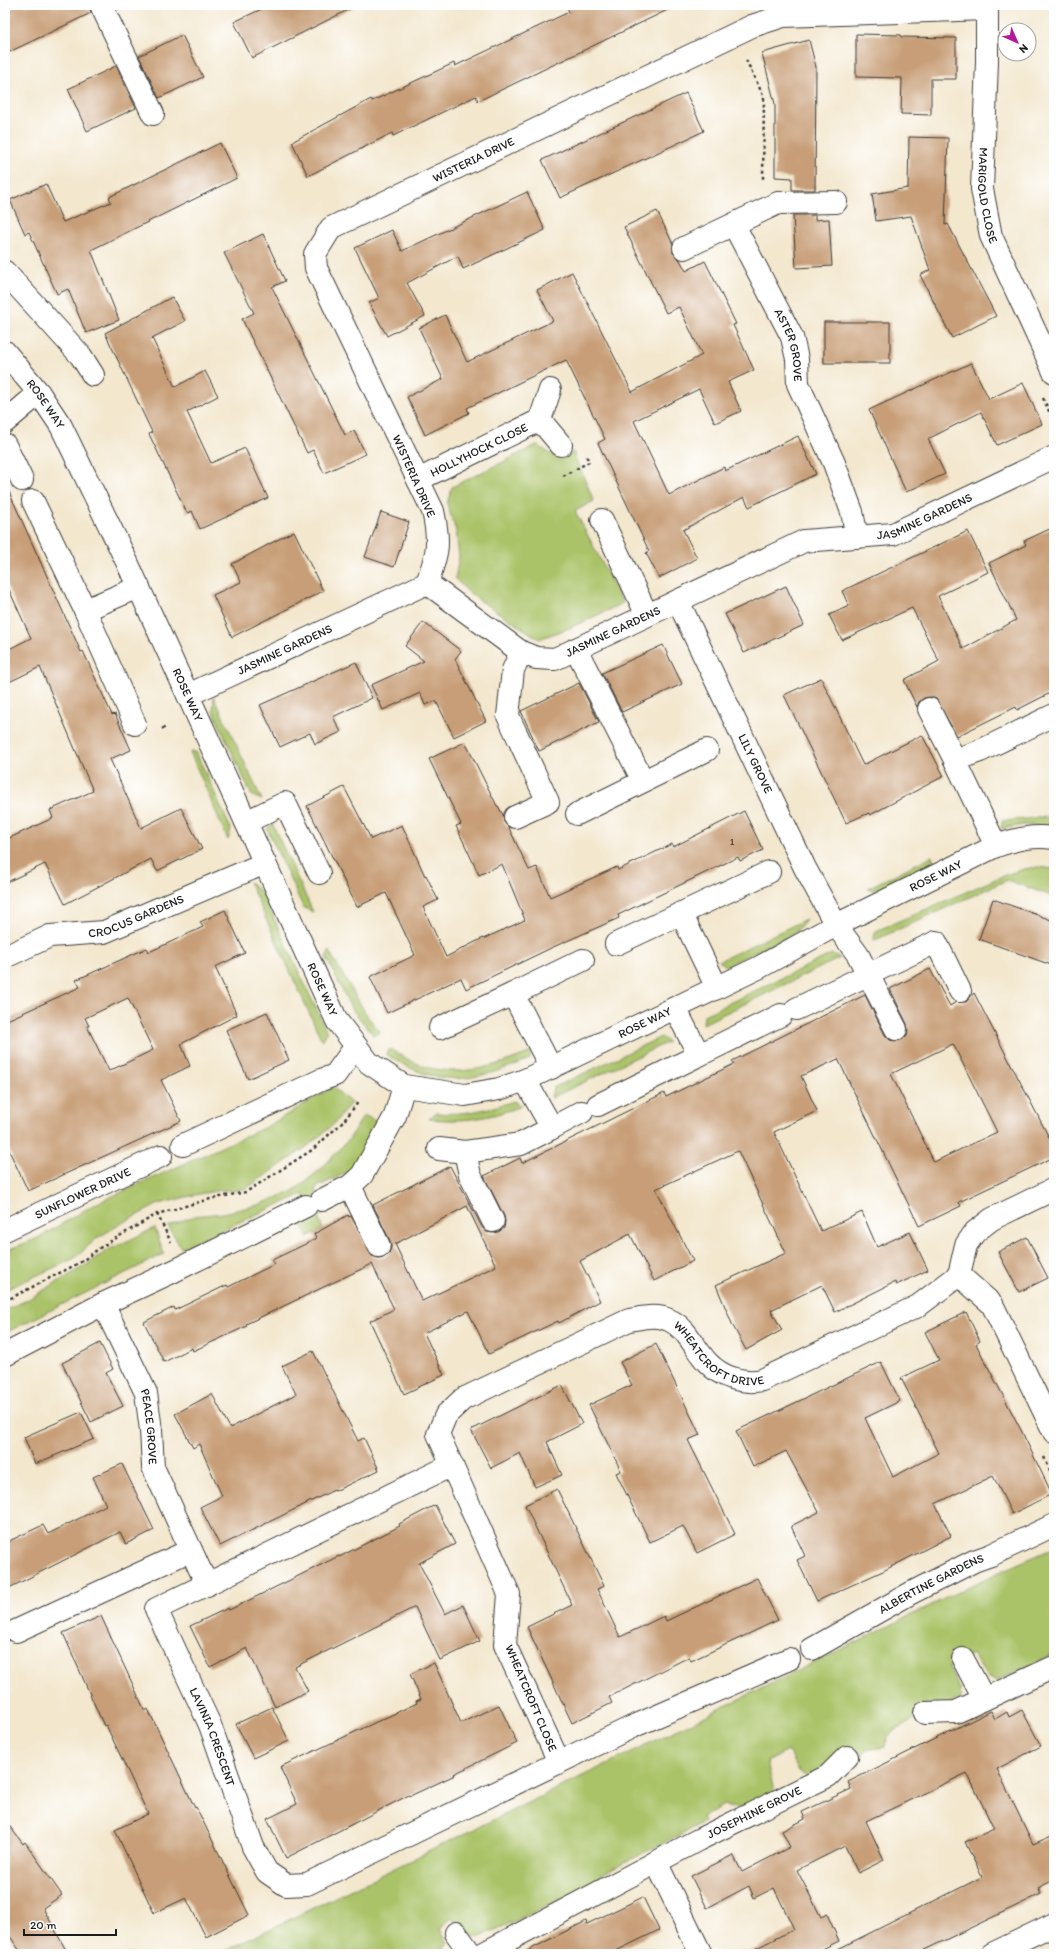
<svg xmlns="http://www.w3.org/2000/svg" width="1059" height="1959" viewBox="0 0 1059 1959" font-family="Itim,sans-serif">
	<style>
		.green { fill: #aac368; stroke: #637042 }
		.building { fill: #c79e77; fill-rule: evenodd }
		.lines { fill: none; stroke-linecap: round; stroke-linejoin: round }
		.minor-casing { stroke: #3c3a37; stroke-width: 24 }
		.path { stroke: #3c3a37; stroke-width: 2.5; stroke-dasharray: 3 3; stroke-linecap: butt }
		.minor { stroke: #fff; stroke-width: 22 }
		.labels { text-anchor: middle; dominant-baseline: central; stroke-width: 4; stroke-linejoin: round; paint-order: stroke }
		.number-label { font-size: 10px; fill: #473c33 }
		.street-label { font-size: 12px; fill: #1c1c1c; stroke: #fff }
	</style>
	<rect width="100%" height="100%" fill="#fff"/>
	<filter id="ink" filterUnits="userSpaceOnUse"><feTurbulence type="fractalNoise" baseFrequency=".025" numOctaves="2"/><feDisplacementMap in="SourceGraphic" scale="8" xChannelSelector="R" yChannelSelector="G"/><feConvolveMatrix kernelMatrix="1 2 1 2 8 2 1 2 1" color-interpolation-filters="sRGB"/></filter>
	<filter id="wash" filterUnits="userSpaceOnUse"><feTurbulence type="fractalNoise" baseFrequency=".012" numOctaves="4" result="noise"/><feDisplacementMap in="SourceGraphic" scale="16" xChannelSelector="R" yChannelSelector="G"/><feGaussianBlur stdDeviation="0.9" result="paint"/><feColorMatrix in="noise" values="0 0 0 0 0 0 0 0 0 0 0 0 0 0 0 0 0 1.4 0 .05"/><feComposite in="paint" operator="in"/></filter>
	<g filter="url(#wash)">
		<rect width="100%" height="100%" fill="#f3e7ce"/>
		<!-- green -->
		<g class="green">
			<path d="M537,445L560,460L573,452L594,501L575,511L623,603L572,627L539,639L473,596L455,579L459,557L456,531L447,504L452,487Z"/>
			<path d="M214,697L262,800L252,796L213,711Z"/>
			<path d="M190,752H196L231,829L228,840Z"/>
			<path d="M1047,817L1054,819V827L1023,825L1001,829L1002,821Z"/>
			<path d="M272,823L313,912L303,907L267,829Z"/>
			<path d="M932,856L936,865L880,893L868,888Z"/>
			<path d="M1038,867L1054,869V897L1007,880L873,941L876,931L1005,875L1024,869Z"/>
			<path d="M249,882L262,893L327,1032L322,1041Z"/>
			<path d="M806,919L795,933L726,966L719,961Z"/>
			<path d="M329,951L368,1017L380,1032L374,1036L351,1008L326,957Z"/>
			<path d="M832,954L840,958L703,1024L704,1015Z"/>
			<path d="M661,1037L668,1042L551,1098L553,1088Z"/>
			<path d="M390,1049C400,1055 410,1061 420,1065C458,1078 495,1067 531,1052L530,1059C472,1082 441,1090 386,1054Z"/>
			<path d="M333,1087L351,1103L333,1125L304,1149L247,1188L234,1191L222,1190L194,1195L159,1204L124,1222L97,1238L75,1258L5,1290V1251L38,1238L95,1204L266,1127Z"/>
			<path d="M514,1101L521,1106C487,1119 465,1122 429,1119L435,1113C466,1115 485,1110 514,1101Z"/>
			<path d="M364,1115L377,1122L358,1167L315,1188L322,1206L339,1203V1206L318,1217L323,1229L307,1237L300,1222L304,1216L311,1212L303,1194L181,1248L168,1226L194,1216L223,1213L258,1205L293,1191L320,1170L350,1138Z"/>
			<path d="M155,1228L164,1254L5,1333V1310L27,1300L88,1264L108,1250Z"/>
			<path d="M1054,1548V1654L997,1681L988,1678L972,1654L948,1668L961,1690L960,1698L940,1709L920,1711C918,1714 915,1719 912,1721C899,1731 889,1726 885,1747L866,1750L858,1765L842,1754L810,1778L799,1771L788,1751L767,1762L774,1791L739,1809L724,1805L702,1817L704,1822L600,1875L603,1883L577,1895L560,1900L480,1937C464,1939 461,1929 452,1918L440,1928L448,1943L441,1954H219L1001,1571Z"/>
		</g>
		<g id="blocks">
			<!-- building -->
			<g class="building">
				<path d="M5,5H89L91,13L5,54Z"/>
				<path d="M270,5H358L252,58L234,22Z"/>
				<path d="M566,5H678L478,101L476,96L393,136L392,133L308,176L292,142L371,99L372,101L454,63L455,66L569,12Z"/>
				<path d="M856,34L901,35V37L956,38V79H931V115L901,114L902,78L856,77Z"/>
				<path d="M182,35L203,77L159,98L139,56Z"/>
				<path d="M809,40L816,67L815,190H792V178L775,177V104L762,53Z"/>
				<path d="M116,66L136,108L87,131L68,89Z"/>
				<path d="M686,93L704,131L560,198L542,160Z"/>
				<path d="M909,137L948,138L945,225L948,224L996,316L952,338L920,275L930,270L911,216L876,221L872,194L908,188Z"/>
				<path d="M220,143L237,178L91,250L119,320L86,333L68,289L57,294L29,232L25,234L10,200L46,184L63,222L111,202L109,197Z"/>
				<path d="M527,192L545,230L463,269L458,256L407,283L425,316L387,336L369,303L379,298L355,248L392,230L402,251Z"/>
				<path d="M657,211L673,244V253L680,260L686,271L705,261L736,324L733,325L754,370L728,382L741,411L715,423L699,389L634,421L669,495L724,467L725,471L798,436L816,474L749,507L744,497L683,530L697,558L659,578L646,553L649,551L598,443L605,439L566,360L467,408L469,413L425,435L407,397L443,379L419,328L445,315L467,362L553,321L537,290L572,272L632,392L702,355L679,307L666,313L624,227Z"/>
				<path d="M793,215H815V220L829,219L832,266L796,268Z"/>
				<path d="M263,234L285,281L272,287L345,435L354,431L366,454L324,473L313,450L307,453L242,319L254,313L224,253Z"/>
				<path d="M172,297L185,321L152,338L175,387L205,371L218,396L187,412L211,463L245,448L268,498L200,529L192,511L187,513L149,434L152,432L105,333Z"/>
				<rect x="824" y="322" width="66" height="41"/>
				<path d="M971,363L989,399L1023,383L1042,424L997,445L981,412L928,439L945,474L906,492L869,410Z"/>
				<path d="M5,483L81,652L83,651L112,715L115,714L131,750L110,759L141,828L181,808L202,849L157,871L151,859L65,904L45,864L5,883V840L53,818L50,810L93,791L40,667L5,684V651L31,638L5,581Z"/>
				<path d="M381,512L409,522L394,567L365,557Z"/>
				<path d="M1054,527V691L1017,710L1016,707L957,736L936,699L930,697L924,698L919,702L917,707L904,680L939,661L912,608L842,640L829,615L849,606L842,591L968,531L988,572L938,596L963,649L1016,620L989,563L1026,545L1024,541Z"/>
				<path d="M294,531L323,591L232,637L213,595L241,582L232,564Z"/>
				<path d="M786,586L804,625L744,653L725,614Z"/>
				<path d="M423,622L461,651L455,659L486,721L454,737L436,701L425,705L420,693L383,710L371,685L424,661L405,646Z"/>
				<path d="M663,645L682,684L622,712L602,673Z"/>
				<path d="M356,662L372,698L333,717L341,732L315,744L310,733L280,747L260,705Z"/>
				<path d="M821,678L863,765L922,735L944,776L870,815L869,813L846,823L784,695Z"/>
				<path d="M579,683L599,722L539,751L521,711Z"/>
				<path d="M465,742L497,806H498L503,815L504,822L509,828L529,870L537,867L550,897L617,867L618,870L672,844L673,847L744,811L763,850L740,861L738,857L618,915L619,918L551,948L466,989L461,978L387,1013L370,977L415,955L386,893L357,907L307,806L344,787L371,839L402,825L425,876L426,875L438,900L423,907L446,957L483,938V939L525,920L502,864L479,875L456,826L461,824L429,759Z"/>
				<path d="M993,899L1054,921V966L979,939Z"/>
				<path d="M225,910L245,953L215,967L237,1015L181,1044L190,1066L161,1080L181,1121L28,1191L5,1142V1021L80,987L76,980L147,948L149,952L203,927L200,922ZM128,998L153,1050L109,1071L87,1026H89L85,1018Z"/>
				<path d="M930,969L950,1006L956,1002H966L974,993L1054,1147V1157L959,1202L961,1206L919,1226L838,1059L801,1076L817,1111L774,1132L821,1231L862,1212L877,1247L910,1232L928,1270L896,1285L895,1282L835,1312L822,1285L771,1310L782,1330L746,1350L733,1326L716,1285L786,1253L738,1151L656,1189L693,1261L654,1281L630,1234L580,1261L600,1301L559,1323L558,1321L489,1354L468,1311L424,1333L444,1375L404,1394L370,1321L394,1309L372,1264L246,1324L247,1326L193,1351L192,1348L164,1362L144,1322L174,1307L175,1310L227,1285L228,1287L275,1264L272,1260L316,1239L314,1234L348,1215L349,1217L351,1216L372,1256L378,1258L385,1257L389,1253L391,1247L390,1241L373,1205L450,1166L482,1227L486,1232L493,1233L498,1232L504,1228L505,1221L504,1216L484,1176L520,1158L522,1163L664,1093L666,1097L734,1064L732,1061L865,995L885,1035L890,1040L896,1041L901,1040L907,1035L908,1029L907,1024L890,989ZM953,1044L997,1132L934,1162L891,1074ZM467,1206L496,1266L422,1301L395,1244Z"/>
				<path d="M267,1012L289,1060L248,1079L226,1030Z"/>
				<path d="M1027,1237L1048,1278L1019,1292L998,1252Z"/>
				<path d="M966,1312L980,1341L976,1344L1021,1430L1052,1494L1012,1514L993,1476L935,1504L951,1536L883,1571L817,1601L797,1560L805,1556L791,1526L819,1512L786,1451L753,1467L736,1431L881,1362L900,1401L865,1418L893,1477L939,1453L901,1378L939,1360L925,1332Z"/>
				<path d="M100,1343L113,1369L106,1373L123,1406L91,1422L62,1363Z"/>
				<path d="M656,1344L700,1435L688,1440L735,1534L697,1553L683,1526L650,1542L616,1473L621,1471L589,1405L632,1385L620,1362Z"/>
				<path d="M313,1351L358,1441L364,1438L379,1470L335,1491L334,1490L220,1546L200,1507L222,1496L199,1444L193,1448L175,1414L212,1394L230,1428L296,1394L282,1366Z"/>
				<path d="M562,1385L582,1424L547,1442L562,1475L535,1487L520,1453L491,1468L471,1430Z"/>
				<path d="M81,1412L94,1439L35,1464L24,1437Z"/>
				<path d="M122,1464L154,1530L126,1544L120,1532L5,1590V1543L43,1525L48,1534L106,1505L93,1477Z"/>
				<path d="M557,1489L604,1586L597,1589L620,1637L664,1616L666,1621L757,1578L778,1620L691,1661L689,1657L609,1697L612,1703L572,1723L527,1627L572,1605L525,1505Z"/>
				<path d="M435,1505L455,1544L419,1563L445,1614L463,1605L480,1641L440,1660L415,1607L295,1667L308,1691L275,1707L247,1648L210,1667L190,1626L228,1608L229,1610L339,1556V1557L400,1526L399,1524Z"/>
				<path d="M101,1616L145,1711L148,1709L195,1808L196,1807L249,1915L206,1937L186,1898L154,1913L115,1830L148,1814L106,1725L104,1726L63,1633Z"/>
				<path d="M434,1663L461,1723L499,1705L517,1743L454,1774L455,1775L410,1796L409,1795L286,1858L267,1819L297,1804L280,1767L417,1703L416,1701L421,1699L410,1674Z"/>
				<path d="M272,1707L289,1741L253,1758L236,1724Z"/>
				<path d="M1022,1710L1041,1746L997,1769L1033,1844L1054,1835V1880L1038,1888L1041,1894L916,1954H828L982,1877L965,1842L994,1829L967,1773L866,1821L884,1860L858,1873L845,1846L797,1870L821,1917L827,1914L839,1941L812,1954H745L794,1929L774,1888L754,1898L749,1886L707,1908L691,1876L733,1855L742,1872L790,1847L782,1831L805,1819L802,1812L851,1789L848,1782L991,1711L995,1719L1007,1712L1009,1717Z"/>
				<path d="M5,1820L23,1844L25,1842L62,1895L43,1908L68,1954H22L5,1929Z"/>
				<path d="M643,1897L659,1930L610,1954H521L586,1921L587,1924Z"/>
			</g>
		</g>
	</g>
	<g filter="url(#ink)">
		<use href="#blocks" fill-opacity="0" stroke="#3c3a37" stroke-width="1"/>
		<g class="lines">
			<defs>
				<g id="minor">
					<path d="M101,5L153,114"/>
					<path id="s1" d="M987,5V62L982,189L991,236L1054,372"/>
					<path id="s2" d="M734,225L792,337L797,359L798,384L834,463L852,512L857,537"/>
					<path d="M684,248L778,203L836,202"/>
					<path d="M5,272L81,356L93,375"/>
					<path id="s3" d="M5,352L39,393L61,426L127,562L337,1021L369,1063L404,1086L465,1095L499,1089L525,1080L758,968L836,925L996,846C1016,839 1033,835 1054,838"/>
					<path d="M550,390L540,420L561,445"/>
					<path d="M5,422L39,393"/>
					<path d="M5,445L22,480"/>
					<path id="s4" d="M418,480L540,420"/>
					<path d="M33,501L85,610L135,724"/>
					<path d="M602,520L647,615"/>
					<path id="s5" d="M427,583C438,552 440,543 433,511L316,268L315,254L331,228L752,26L783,16L987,9"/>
					<path id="s6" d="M427,583L521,652L536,658L555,659L804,541L893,534L1054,457"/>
					<path id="s7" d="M678,601L805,868L836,925L858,955L896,1029"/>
					<path d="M85,610L139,587"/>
					<path d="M576,649L643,781"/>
					<path id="s8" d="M188,695L427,583"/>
					<path d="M929,709L955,760"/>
					<path d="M577,814L707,750"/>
					<path d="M515,817L548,802L508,716L513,670L521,652"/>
					<path d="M246,822L285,803L319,873"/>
					<path d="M996,846L955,760L980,751L1054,715"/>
					<path d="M681,913L717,988"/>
					<path d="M616,944L769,872"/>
					<path id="s9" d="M5,957L50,936L104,932L265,863"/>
					<path d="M675,1008L699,1055L781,1015"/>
					<path d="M796,1009L936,942L960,991"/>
					<path d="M440,1028L513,994"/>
					<path d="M551,1068L513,994L583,960"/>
					<path d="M525,1080L552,1128L582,1112"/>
					<path d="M598,1105L699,1055"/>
					<path d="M183,1145L321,1080L335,1075L356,1046"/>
					<path d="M439,1149L465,1152L521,1144L552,1128"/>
					<path d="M465,1152L470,1175L493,1221"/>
					<path d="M350,1186L379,1246"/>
					<path d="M322,1200L350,1186L362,1175L395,1116L404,1086"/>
					<path id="s10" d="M5,1230L161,1156"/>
					<path d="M959,1275L992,1304L1054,1432"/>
					<path d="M103,1304L174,1271L306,1206"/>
					<path id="s11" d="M5,1355L103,1304L146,1393L151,1430L153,1467L207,1585"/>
					<path id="s12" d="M452,1465L156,1609L210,1725L253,1847L267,1872L286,1885L307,1884L632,1727L789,1659"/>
					<path d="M16,1631L191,1550"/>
					<path id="s13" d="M812,1649L911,1593L974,1561L991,1555L1054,1525"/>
					<path d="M963,1659L984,1699"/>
					<path d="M925,1713L956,1712L1054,1667"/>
					<path id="s14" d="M559,1762L505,1645L509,1594L438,1434L446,1415L463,1399L629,1320C642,1318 656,1314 669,1320C688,1328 694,1349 708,1363C721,1377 743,1384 762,1380L918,1306L959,1275L966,1245L975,1232L992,1219L1054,1189"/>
					<path d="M656,1862L701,1954"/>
					<path d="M456,1933L471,1954"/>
					<path id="s15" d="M482,1954L698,1840L828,1776L847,1757"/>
					<path d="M992,1954L1054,1924"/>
				</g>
			</defs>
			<!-- minor casing -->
			<use href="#minor" class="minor-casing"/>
			<!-- path -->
			<g class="path">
				<path d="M746,60L764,97L763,180"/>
				<path d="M1043,398L1054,422L1051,430"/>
				<path d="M576,469L589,462L586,455"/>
				<path d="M563,476L572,471"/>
				<path d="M162,729L167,726"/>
				<path d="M157,1214L171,1242"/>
				<path d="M5,1301L81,1262L101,1247L157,1214L210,1199L246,1192L312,1150L343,1122L359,1101"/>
				<path d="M1044,1457L1054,1479"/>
			</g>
			<!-- minor -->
			<use href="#minor" class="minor"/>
		</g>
	</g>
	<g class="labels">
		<!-- number labels -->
		<g class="number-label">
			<text x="732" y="841">1</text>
		</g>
		<!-- street labels -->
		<g class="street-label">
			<text stroke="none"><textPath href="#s5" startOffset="546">WISTERIA DRIVE</textPath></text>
			<text stroke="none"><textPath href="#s1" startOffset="191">MARIGOLD CLOSE</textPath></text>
			<text stroke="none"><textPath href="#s2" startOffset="133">ASTER GROVE</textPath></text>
			<text stroke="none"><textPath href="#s3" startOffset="66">ROSE WAY</textPath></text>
			<text stroke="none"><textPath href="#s4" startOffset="68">HOLLYHOCK CLOSE</textPath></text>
			<text transform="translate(414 476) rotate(66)">WISTERIA DRIVE</text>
			<text stroke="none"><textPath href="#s6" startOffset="552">JASMINE GARDENS</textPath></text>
			<text stroke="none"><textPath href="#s6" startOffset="216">JASMINE GARDENS</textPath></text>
			<text stroke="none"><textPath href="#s8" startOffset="107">JASMINE GARDENS</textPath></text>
			<text stroke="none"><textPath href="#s3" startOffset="390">ROSE WAY</textPath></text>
			<text stroke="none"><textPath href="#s7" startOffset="180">LILY GROVE</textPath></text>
			<text stroke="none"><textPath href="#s3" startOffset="1426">ROSE WAY</textPath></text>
			<text stroke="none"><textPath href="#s9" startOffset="139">CROCUS GARDENS</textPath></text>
			<text stroke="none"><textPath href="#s3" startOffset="714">ROSE WAY</textPath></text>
			<text stroke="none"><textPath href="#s3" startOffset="1100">ROSE WAY</textPath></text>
			<text stroke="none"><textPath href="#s10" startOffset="86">SUNFLOWER DRIVE</textPath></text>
			<text stroke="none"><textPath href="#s14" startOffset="687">WHEATCROFT DRIVE</textPath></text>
			<text stroke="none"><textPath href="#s11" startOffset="243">PEACE GROVE</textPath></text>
			<text stroke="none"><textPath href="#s13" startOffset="136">ALBERTINE GARDENS</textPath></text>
			<text transform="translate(531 1698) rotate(67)">WHEATCROFT CLOSE</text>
			<text stroke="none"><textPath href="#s12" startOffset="469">LAVINIA CRESCENT</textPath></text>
			<text stroke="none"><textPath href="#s15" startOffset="307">JOSEPHINE GROVE</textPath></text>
		</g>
	</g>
	<!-- margin -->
	<rect width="1059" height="1959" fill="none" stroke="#fff" stroke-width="20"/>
	<!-- north arrow -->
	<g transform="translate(1017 42) rotate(135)"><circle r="19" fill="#ffffff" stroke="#a4a4a4"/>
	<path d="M0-3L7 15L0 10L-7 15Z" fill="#b5179e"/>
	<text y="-6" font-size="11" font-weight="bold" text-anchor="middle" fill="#1c1c1c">N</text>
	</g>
	<!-- scale -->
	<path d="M24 1929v6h92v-6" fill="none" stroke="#1c1c1c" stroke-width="2"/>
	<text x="30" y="1929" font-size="12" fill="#1c1c1c" stroke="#ffffff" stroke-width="3" paint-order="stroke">20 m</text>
</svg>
